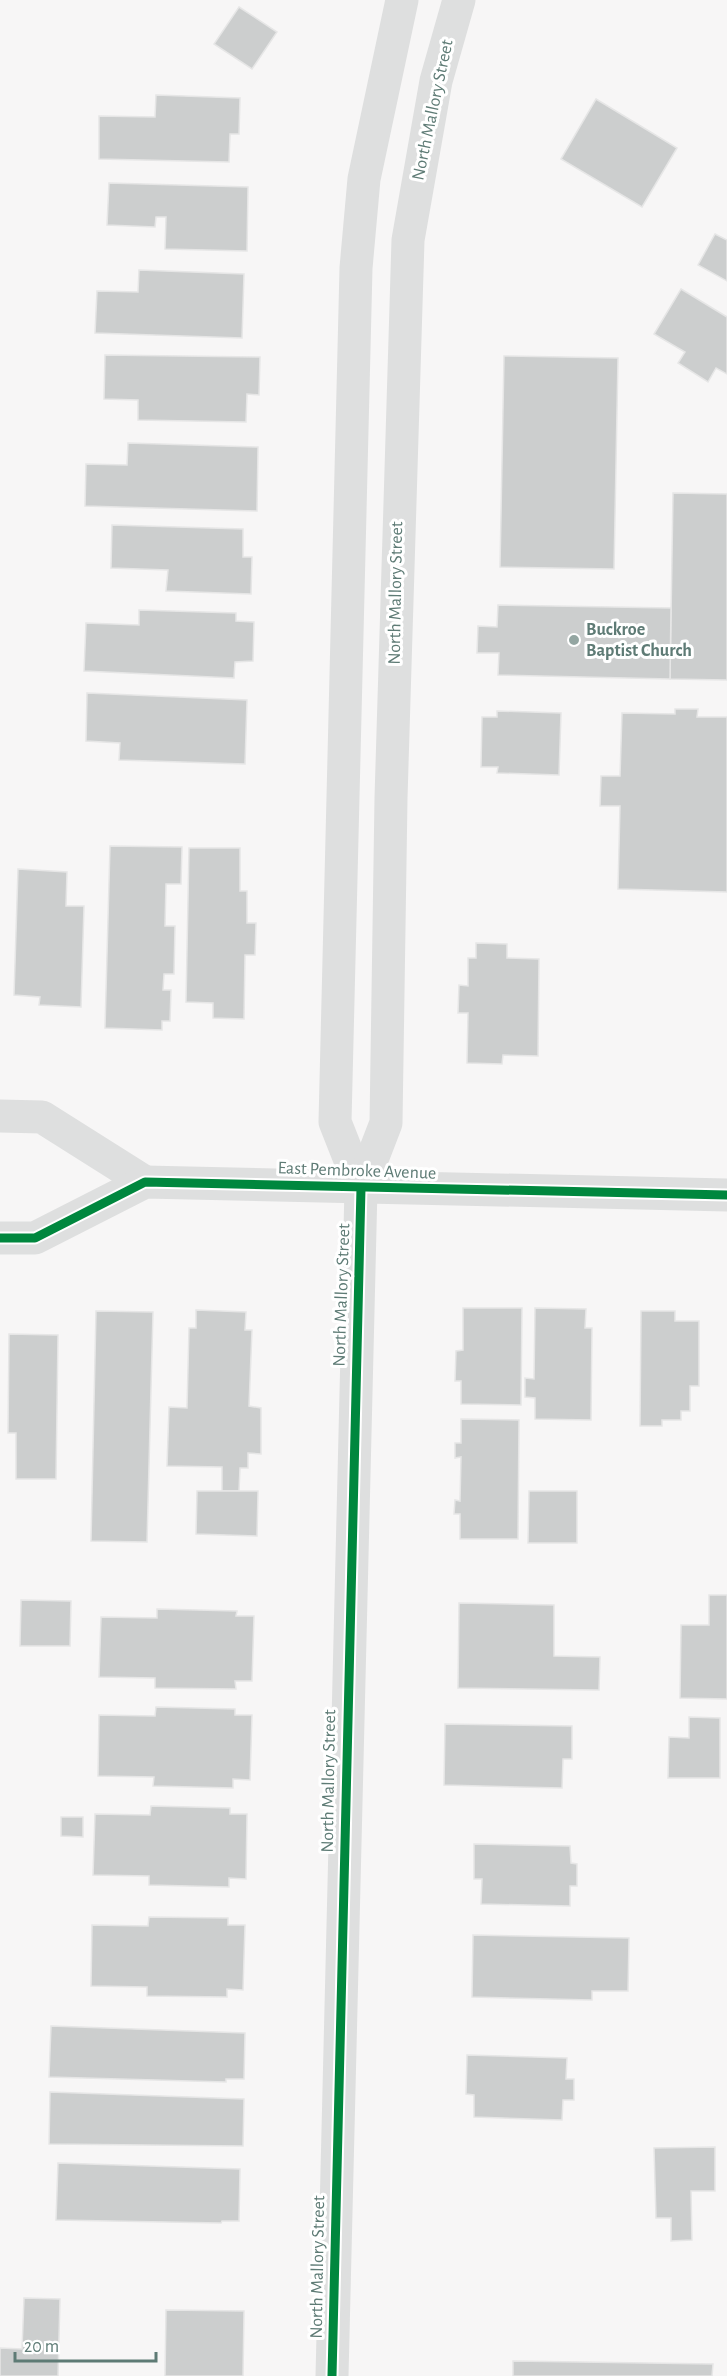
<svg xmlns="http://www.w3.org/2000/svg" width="727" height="2376" viewBox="0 0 727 2376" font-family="'Alegreya Sans',sans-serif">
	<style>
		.building { fill: #cccece; stroke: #e6e6e6; stroke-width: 1.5 }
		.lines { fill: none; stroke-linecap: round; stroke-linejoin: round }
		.secondary { stroke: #dedfdf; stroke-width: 33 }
		.cycleway-casing { stroke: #fff; stroke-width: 13 }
		.cycleway { stroke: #00873e; stroke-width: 9 }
		.poi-dot { fill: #94a6a2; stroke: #fff; stroke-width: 2 }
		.labels { text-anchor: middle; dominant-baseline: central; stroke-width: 6; stroke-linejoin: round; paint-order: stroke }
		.street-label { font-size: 18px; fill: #5e7b75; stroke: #fff }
		.poi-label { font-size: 18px; font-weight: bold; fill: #5e7b75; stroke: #fff; text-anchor: start }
	</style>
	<rect width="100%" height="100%" fill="#f7f6f6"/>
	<!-- building -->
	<g class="building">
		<path d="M239,7L277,32L252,69L214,44Z"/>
		<path d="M156,95L240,98L239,134H230L229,162L99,159V116L155,117Z"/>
		<path d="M596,99L677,148L642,207L561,159Z"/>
		<path d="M109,183L248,187L247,251L165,249L166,217H156L155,227L107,225Z"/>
		<path d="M715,234L727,240V281L698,265Z"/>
		<path d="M139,270L244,274L242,338L95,333L97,291L138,292Z"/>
		<path d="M681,289L727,317V374L716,368L708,382L678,363L685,352L654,334Z"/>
		<path d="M105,355L260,357L259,395L247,394L246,422L138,420V400L104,399Z"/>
		<path d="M504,356L618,358L614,569L500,567Z"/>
		<path d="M128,443L258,447L257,511L85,506L86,464L127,465Z"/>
		<path d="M673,493L727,494V680L670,679Z"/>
		<path d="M112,525L243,529V557H252L251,594L166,591L168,570L111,568Z"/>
		<path d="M498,605L671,608L670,679L498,675L499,653H477L478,626L497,627Z"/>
		<path d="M139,610L236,613V621L254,622L253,661L235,662L234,678L84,671L86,623L139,625Z"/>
		<path d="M87,693L247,700L245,764L119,760L120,743L86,741Z"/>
		<path d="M675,709H698L697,717H727V892L618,889L620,806H600L601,776H620L622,713L675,714Z"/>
		<path d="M497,711L561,713L559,775L497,773L498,767H481L482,717H497Z"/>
		<path d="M110,846L182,847L181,884H166L165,926H175L174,974H164L163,990H171L170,1021H162V1030L105,1028Z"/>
		<path d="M189,848H240V891H247V923H256L255,955H245L244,1019L213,1018V1003L186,1002Z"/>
		<path d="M18,869L67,872L66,906H84L81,1007L39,1005L40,997L14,995Z"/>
		<path d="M476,943L507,944V958L539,959L538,1056L503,1055L502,1064L467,1063L468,1013H458L459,985L468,986V958H476Z"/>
		<path d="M463,1308H522L521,1405L461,1404V1381H455L456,1351L463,1350Z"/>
		<path d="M535,1308L586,1309L585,1328H592L591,1420L535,1419V1398L525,1397V1378L534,1379Z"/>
		<path d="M196,1310L246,1312L245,1330H252L249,1406L261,1408V1454L248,1453V1468H240L239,1491H222V1467L167,1466L169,1407L187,1408L189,1328H196Z"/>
		<path d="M96,1311L153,1312L147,1542L91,1541Z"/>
		<path d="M641,1311H675V1321H699V1386H690V1411H681V1420H662V1426H640Z"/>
		<path d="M9,1334L58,1335L56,1479H16V1433H8Z"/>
		<path d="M461,1419L519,1420L518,1539H460V1514H454L455,1500L460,1501L461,1457L455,1458V1443H461Z"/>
		<path d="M197,1491H258L257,1536L196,1534Z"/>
		<path d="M529,1491H577V1543H528Z"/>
		<path d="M709,1595H727V1699L680,1698L681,1625H709Z"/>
		<path d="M21,1600L71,1601L70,1646H20Z"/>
		<path d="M459,1603L554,1605V1656L600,1657L599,1690L458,1688Z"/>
		<path d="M157,1609L237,1611L236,1616H254L252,1681H235L236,1689L155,1688V1678L99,1677L101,1617L157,1618Z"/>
		<path d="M156,1707L235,1709V1715H252L250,1780L233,1779V1788L153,1786L154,1777L98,1776L99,1715L155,1716Z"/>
		<path d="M689,1717L720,1718V1778H668L669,1737L689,1738Z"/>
		<path d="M445,1724L572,1726V1759H563L562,1788L444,1785Z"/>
		<path d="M151,1806L230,1808V1814H247L246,1879L229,1878V1887L149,1885V1876L93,1875L95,1814L150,1815Z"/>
		<path d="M61,1817H83V1837L61,1836Z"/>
		<path d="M474,1844L570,1846L571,1863L577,1864V1886H570V1906L481,1904L482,1879H474Z"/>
		<path d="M149,1917L228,1918V1925H245L243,1990L227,1989V1997L147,1996V1987L91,1986L92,1925L148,1926Z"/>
		<path d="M473,1935L629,1938L628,1991H592V2000L472,1997Z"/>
		<path d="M51,2026L245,2033L244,2079H226V2082L49,2077Z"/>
		<path d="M467,2055L567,2058L566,2079H574V2100H563L562,2120L474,2117V2095L466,2094Z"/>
		<path d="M50,2092L244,2099L243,2146L49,2144Z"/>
		<path d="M715,2147V2191H691L692,2240L671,2241V2218H656L654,2148Z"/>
		<path d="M58,2163L240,2169L239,2221H222L221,2223L56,2220Z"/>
		<path d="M24,2298L60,2299L58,2376H0V2348L22,2349Z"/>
		<path d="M166,2310L244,2311L243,2376H165Z"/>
		<path d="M513,2361L713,2364L712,2376H513Z"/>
	</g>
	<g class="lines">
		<!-- secondary -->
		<g class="secondary">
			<path d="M0,1116L42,1117L145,1182"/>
			<path d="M361,1188L335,1122L356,268L364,179L402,0"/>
			<path d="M0,1238H35L145,1182L727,1195"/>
			<path d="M332,2376L361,1188L386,1123L391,798L408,240L436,81L459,0"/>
		</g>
		<defs>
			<g id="cycleway">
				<path d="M0,1238H35L145,1182L727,1195"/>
				<path d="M332,2376L361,1188"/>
			</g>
		</defs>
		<!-- cycleway casing -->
		<use href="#cycleway" class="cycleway-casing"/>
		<!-- cycleway -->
		<use href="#cycleway" class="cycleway"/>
	</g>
	<!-- markers -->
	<circle class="poi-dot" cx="574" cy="640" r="6"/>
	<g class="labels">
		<!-- street labels -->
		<g class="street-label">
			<text transform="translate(433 110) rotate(-78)">North Mallory Street</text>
			<text transform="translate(396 593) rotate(-89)">North Mallory Street</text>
			<text transform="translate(357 1171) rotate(2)">East Pembroke Avenue</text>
			<text transform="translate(342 1295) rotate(-88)">North Mallory Street</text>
			<text transform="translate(329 1781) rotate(-89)">North Mallory Street</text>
			<text transform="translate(318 2267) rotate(-89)">North Mallory Street</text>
		</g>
		<!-- poi labels -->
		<g class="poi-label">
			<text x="586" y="630">Buckroe<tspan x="586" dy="21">Baptist Church</tspan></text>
		</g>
	</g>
	<!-- scale -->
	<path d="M15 2352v9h141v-9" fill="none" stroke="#5e7b75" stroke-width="3"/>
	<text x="24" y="2352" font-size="18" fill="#5e7b75" stroke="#ffffff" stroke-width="4.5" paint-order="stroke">20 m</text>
</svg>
